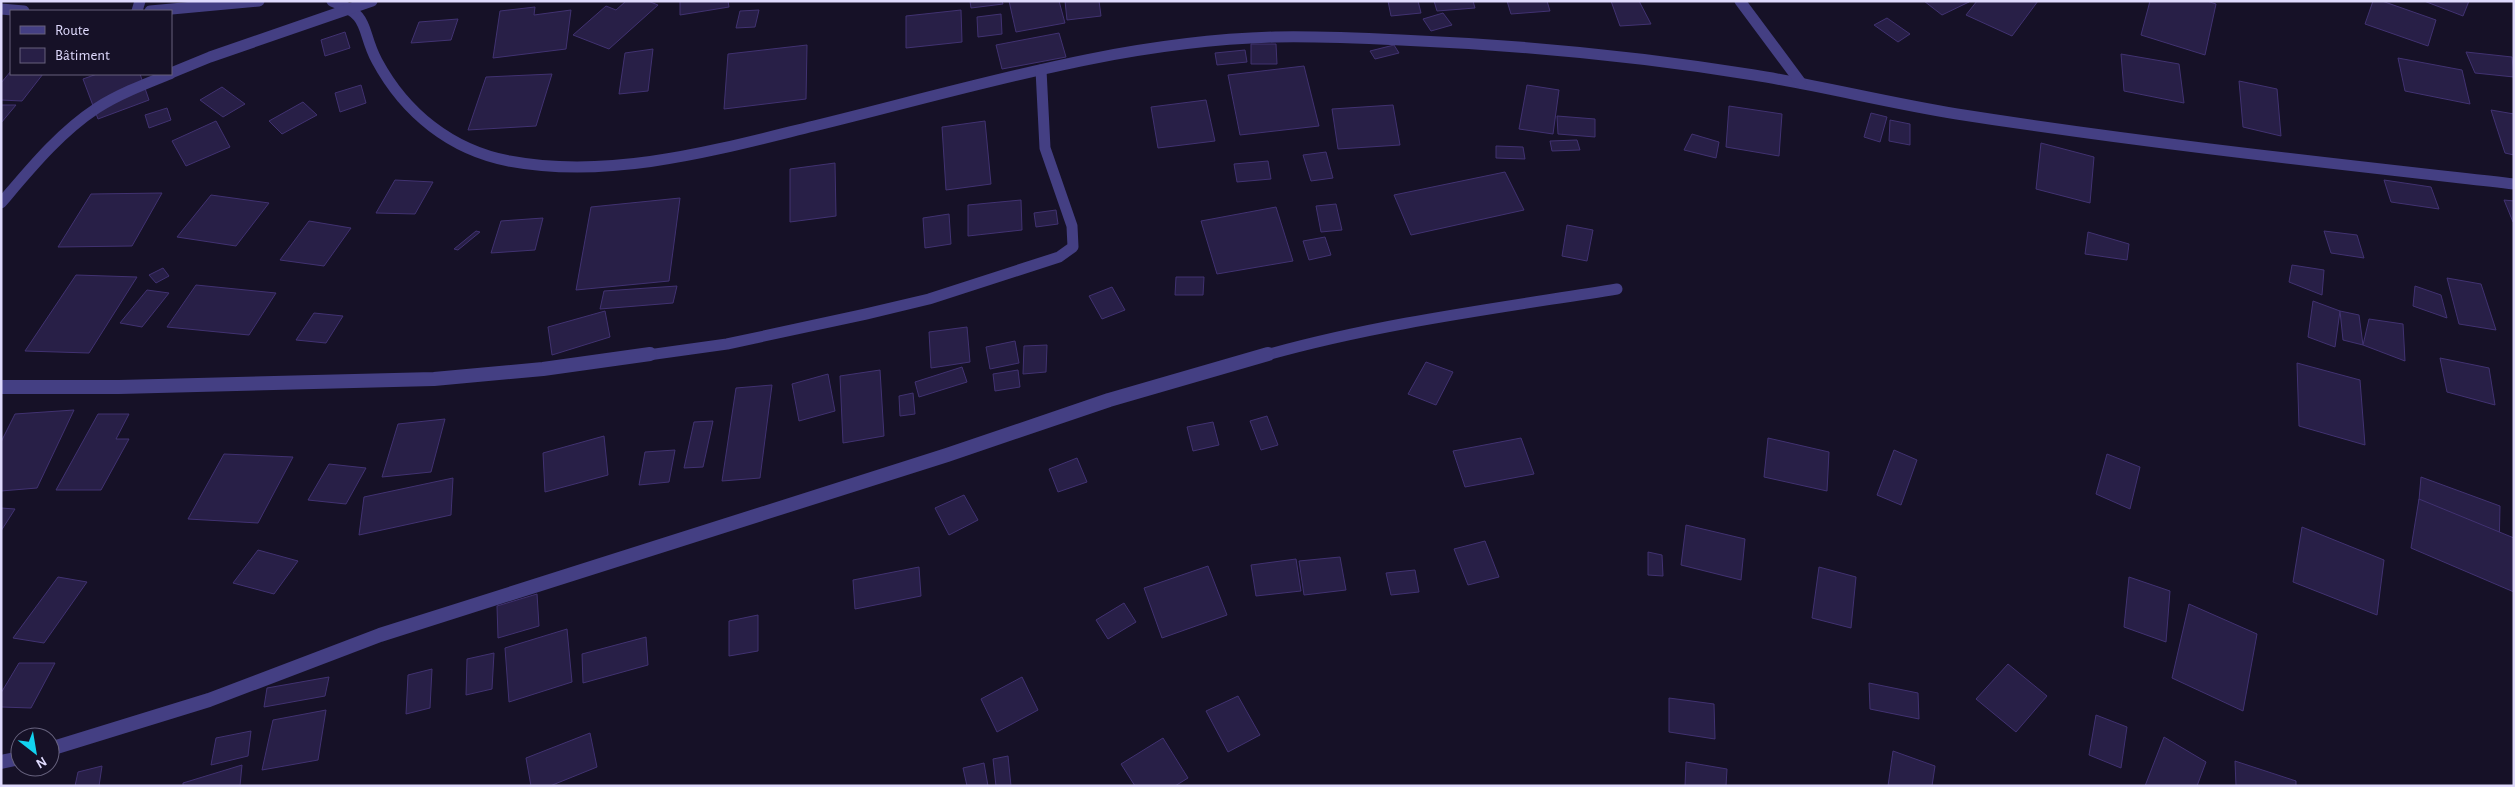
<svg xmlns="http://www.w3.org/2000/svg" width="2515" height="787" viewBox="0 0 2515 787" font-family="'Alegreya Sans',sans-serif">
	<style>
		.building { fill: #281f47; stroke: #413271 }
		.lines { fill: none; stroke-linecap: round; stroke-linejoin: round }
		.minor-far1 { stroke: #443f83; stroke-width: 11 }
		.minor { stroke: #443f83; stroke-width: 14 }
	</style>
	<rect width="100%" height="100%" fill="#161127"/>
	<!-- building -->
	<g class="building">
		<path d="M626,1H648L658,5L609,49L573,35L606,6L616,10Z"/>
		<path d="M680,1H728L729,7L680,15Z"/>
		<path d="M970,1H1002L1003,4L971,8Z"/>
		<path d="M1009,1H1059L1065,23L1016,32Z"/>
		<path d="M1065,1H1099L1101,16L1067,20Z"/>
		<path d="M1388,1H1418L1421,13L1391,16Z"/>
		<path d="M1434,1H1473L1475,8L1437,11Z"/>
		<path d="M1507,1H1547L1550,11L1511,14Z"/>
		<path d="M1611,1H1639L1651,24L1620,26Z"/>
		<path d="M1924,1H1967L1969,2L1942,15Z"/>
		<path d="M1977,1H2038L2012,36L1966,15Z"/>
		<path d="M2150,1H2207L2216,4L2205,55L2141,35Z"/>
		<path d="M2373,1H2382L2436,20L2428,46L2365,24Z"/>
		<path d="M2424,1H2469L2463,16Z"/>
		<path d="M535,7L534,15L571,10L566,49L493,58L500,11Z"/>
		<path d="M759,10L755,27L736,28L740,11Z"/>
		<path d="M961,10L962,42L906,48V16Z"/>
		<path d="M1443,13L1452,25L1431,31L1423,19Z"/>
		<path d="M1001,14L1002,34L978,37L977,17Z"/>
		<path d="M1887,18L1910,34L1898,42L1874,25Z"/>
		<path d="M458,19L451,40L411,43L419,22Z"/>
		<path d="M345,32L350,48L325,56L321,40Z"/>
		<path d="M1059,33L1066,57L1002,69L996,45Z"/>
		<path d="M1251,44H1276L1277,64H1251Z"/>
		<path d="M807,45L806,99L724,109L728,54Z"/>
		<path d="M1394,45L1399,53L1375,59L1370,51Z"/>
		<path d="M653,49L648,91L619,94L625,53Z"/>
		<path d="M1245,50L1247,62L1217,65L1215,53Z"/>
		<path d="M2466,52L2512,57L2514,77L2475,73Z"/>
		<path d="M2121,54L2179,64L2184,103L2124,91Z"/>
		<path d="M2398,58L2462,70L2470,104L2405,91Z"/>
		<path d="M1304,66L1319,126L1240,135L1228,75Z"/>
		<path d="M11,71V74H43L22,101L1,100V83Z"/>
		<path d="M97,74H140L149,100L98,119L83,79Z"/>
		<path d="M552,74L536,126L468,130L486,77Z"/>
		<path d="M2239,81L2277,89L2281,136L2243,127Z"/>
		<path d="M361,85L366,103L340,112L335,93Z"/>
		<path d="M1527,85L1559,90L1553,134L1519,129Z"/>
		<path d="M222,87L245,104L223,117L200,100Z"/>
		<path d="M1206,100L1215,141L1158,148L1151,107Z"/>
		<path d="M303,102L317,115L282,134L269,121Z"/>
		<path d="M1,105H16L1,123Z"/>
		<path d="M1393,105L1400,145L1338,149L1332,109Z"/>
		<path d="M1729,106L1782,114L1779,156L1726,147Z"/>
		<path d="M167,108L171,120L149,128L145,115Z"/>
		<path d="M2491,110L2514,114V155L2505,153Z"/>
		<path d="M1871,113L1887,117L1880,142L1864,137Z"/>
		<path d="M1557,116L1595,119V137L1558,134Z"/>
		<path d="M1890,120L1910,124V145L1889,141Z"/>
		<path d="M216,121L230,147L186,166L172,141Z"/>
		<path d="M985,121L991,184L946,190L942,127Z"/>
		<path d="M1692,134L1719,142L1716,158L1684,150Z"/>
		<path d="M1577,140L1580,150L1552,151L1550,141Z"/>
		<path d="M2041,143L2094,157L2090,203L2036,189Z"/>
		<path d="M1496,146L1523,147L1525,159L1496,158Z"/>
		<path d="M1326,152L1333,178L1311,181L1303,155Z"/>
		<path d="M1268,161L1271,179L1237,182L1234,164Z"/>
		<path d="M835,163L836,216L790,222V169Z"/>
		<path d="M1505,172L1524,210L1411,235L1394,195Z"/>
		<path d="M395,180L433,182L415,214L376,213Z"/>
		<path d="M2384,180L2431,187L2439,209L2391,202Z"/>
		<path d="M162,193L132,246L58,247L91,194Z"/>
		<path d="M211,195L269,203L236,246L177,237Z"/>
		<path d="M680,198L669,281L576,290L591,207Z"/>
		<path d="M1021,200L1022,230L968,236V205Z"/>
		<path d="M2504,200L2514,201V222H2513Z"/>
		<path d="M1336,204L1342,230L1321,232L1316,206Z"/>
		<path d="M1276,207L1293,261L1217,274L1201,221Z"/>
		<path d="M1056,210L1058,224L1036,227L1034,213Z"/>
		<path d="M949,214L951,244L925,248L923,218Z"/>
		<path d="M543,218L535,250L491,253L501,221Z"/>
		<path d="M309,221L351,228L324,266L280,260Z"/>
		<path d="M1567,225L1593,230L1587,261L1562,256Z"/>
		<path d="M476,231L480,232L458,250L454,249Z"/>
		<path d="M2324,231L2357,235L2364,258L2331,253Z"/>
		<path d="M2088,232L2129,244L2127,260L2085,254Z"/>
		<path d="M1325,237L1331,255L1309,260L1303,241Z"/>
		<path d="M2292,265L2324,270L2322,295L2289,282Z"/>
		<path d="M163,268L169,276L156,283L149,275Z"/>
		<path d="M76,275L137,277L89,353L25,351Z"/>
		<path d="M1176,277H1204L1203,295H1175Z"/>
		<path d="M2447,278L2481,284L2496,330L2459,324Z"/>
		<path d="M196,285L276,293L249,335L167,327Z"/>
		<path d="M677,286L673,303L600,309L604,291Z"/>
		<path d="M2415,286L2441,295L2447,318L2413,306Z"/>
		<path d="M1112,287L1125,310L1102,319L1089,296Z"/>
		<path d="M147,290L169,293L142,327L120,323Z"/>
		<path d="M2313,301L2340,311L2335,347L2308,337Z"/>
		<path d="M605,311L610,337L552,355L548,327Z"/>
		<path d="M2340,311L2359,315L2363,345L2343,340Z"/>
		<path d="M314,313L343,316L326,343L296,340Z"/>
		<path d="M2369,319L2403,324L2405,361L2363,345Z"/>
		<path d="M967,327L970,362L931,368L929,332Z"/>
		<path d="M1015,341L1019,363L990,369L986,347Z"/>
		<path d="M1047,345L1046,372L1023,374L1024,346Z"/>
		<path d="M2440,358L2489,368L2495,405L2447,392Z"/>
		<path d="M1426,362L1453,372L1436,405L1408,394Z"/>
		<path d="M2297,363L2360,380L2365,445L2299,426Z"/>
		<path d="M962,367L967,382L919,397L915,382Z"/>
		<path d="M880,370L884,436L843,443L840,376Z"/>
		<path d="M1018,370L1020,387L995,391L993,374Z"/>
		<path d="M828,374L835,411L799,421L792,384Z"/>
		<path d="M772,385L760,478L722,481L736,388Z"/>
		<path d="M913,393L915,414L900,416L899,396Z"/>
		<path d="M74,410L37,488L1,491V442L15,414Z"/>
		<path d="M98,414H129L116,439H129L101,490H56Z"/>
		<path d="M1267,416L1278,445L1261,450L1250,421Z"/>
		<path d="M445,419L431,472L382,477L398,424Z"/>
		<path d="M713,421L703,467L684,468L694,422Z"/>
		<path d="M1213,422L1219,445L1193,451L1187,427Z"/>
		<path d="M604,436L608,475L545,492L543,453Z"/>
		<path d="M1521,438L1534,474L1465,487L1453,451Z"/>
		<path d="M1768,438L1829,452L1827,491L1764,477Z"/>
		<path d="M675,450L669,482L639,485L645,452Z"/>
		<path d="M1894,450L1917,460L1901,505L1877,495Z"/>
		<path d="M224,454L293,457L258,523L188,519Z"/>
		<path d="M2107,454L2140,467L2130,509L2096,494Z"/>
		<path d="M1077,458L1087,482L1058,492L1049,469Z"/>
		<path d="M329,464L366,468L346,504L308,500Z"/>
		<path d="M2421,477L2500,506L2499,553L2417,523Z"/>
		<path d="M453,478L451,515L359,535L364,497Z"/>
		<path d="M964,495L978,520L949,535L935,508Z"/>
		<path d="M2419,499L2514,538V592L2411,548Z"/>
		<path d="M1,508L15,509L1,531Z"/>
		<path d="M1686,525L1745,539L1741,580L1681,565Z"/>
		<path d="M2302,527L2384,560L2377,615L2293,582Z"/>
		<path d="M1485,541L1499,577L1468,585L1454,549Z"/>
		<path d="M258,550L298,561L274,594L233,583Z"/>
		<path d="M1648,552L1662,555L1663,576L1648,575Z"/>
		<path d="M1340,557L1346,590L1304,595L1299,561Z"/>
		<path d="M1296,559L1301,591L1256,596L1251,565Z"/>
		<path d="M1208,566L1227,615L1162,638L1144,588Z"/>
		<path d="M919,567L921,596L855,609L853,580Z"/>
		<path d="M1819,567L1856,577L1851,628L1812,618Z"/>
		<path d="M1415,570L1419,592L1391,595L1386,573Z"/>
		<path d="M58,577L87,582L44,643L13,638Z"/>
		<path d="M2129,577L2170,591L2166,642L2124,627Z"/>
		<path d="M537,594L539,626L498,638L497,606Z"/>
		<path d="M1124,603L1136,622L1108,639L1096,620Z"/>
		<path d="M2189,604L2257,634L2243,711L2172,678Z"/>
		<path d="M758,615V651L729,656V621Z"/>
		<path d="M567,629L572,682L509,702L505,648Z"/>
		<path d="M646,637L648,665L583,683L582,654Z"/>
		<path d="M494,653L492,689L466,695L467,659Z"/>
		<path d="M19,663H55L31,708L1,707V693Z"/>
		<path d="M2008,664L2047,696L2016,732L1976,699Z"/>
		<path d="M432,669L430,708L406,714L408,675Z"/>
		<path d="M329,677L325,696L264,707L267,688Z"/>
		<path d="M1022,677L1038,710L997,732L981,699Z"/>
		<path d="M1869,683L1918,693L1919,719L1870,709Z"/>
		<path d="M1238,696L1260,735L1228,752L1206,711Z"/>
		<path d="M1669,698L1714,704L1715,739L1669,732Z"/>
		<path d="M326,710L318,760L262,770L273,720Z"/>
		<path d="M2096,715L2127,727L2121,768L2089,755Z"/>
		<path d="M251,731L248,756L211,765L216,738Z"/>
		<path d="M590,733L597,767L550,786H531L526,758Z"/>
		<path d="M2164,737L2206,762L2197,786H2145Z"/>
		<path d="M1163,738L1188,778L1175,786H1135L1121,764Z"/>
		<path d="M1893,751L1935,766L1932,786H1888Z"/>
		<path d="M1008,756L1011,786H996L993,759Z"/>
		<path d="M2235,761L2296,781V786H2236Z"/>
		<path d="M1686,762L1727,769L1726,786H1685Z"/>
		<path d="M984,763L988,786H967L963,768Z"/>
		<path d="M242,765L240,786H183V783Z"/>
		<path d="M102,766L99,786H75L78,772Z"/>
	</g>
	<g class="lines">
		<!-- minor-far1 -->
		<g class="minor-far1">
			<path d="M332,1C372,16 360,29 377,61C405,113 451,150 509,161C611,180 716,150 814,126C966,89 1117,41 1275,37C1317,36 1359,38 1401,40C1519,45 1637,56 1754,75C1822,86 1889,103 1957,114C2142,143 2328,163 2514,184"/>
			<path d="M1740,1L1801,83"/>
			<path d="M1,9L24,11"/>
			<path d="M137,11L140,1"/>
			<path d="M150,11L259,1"/>
			<path d="M171,73L210,57L372,1"/>
			<path d="M1,203C30,169 59,133 97,108C119,94 145,84 170,74"/>
			<path d="M641,356L727,344L866,314L929,299L1059,257L1073,247L1072,226L1045,148L1041,70"/>
			<path d="M1263,356C1379,323 1499,308 1617,289"/>
		</g>
		<!-- minor -->
		<g class="minor">
			<path d="M1,387H119L434,379L543,369L650,354"/>
			<path d="M50,749L209,700L380,635L947,455L1109,400L1268,354"/>
			<path d="M1,762L20,758"/>
		</g>
	</g>
	<!-- border -->
	<rect width="2515" height="787" fill="none" stroke="#dfdafd" stroke-width="5"/>
	<!-- legend -->
	<rect x="10" y="10" width="162" height="65" fill="#161127" stroke="#66617d"/>
	<rect x="20" y="26" width="25" height="8" fill="#443f83" stroke="#66617d"/>
	<text x="55" y="35" font-size="15" fill="#dfdafd">Route</text>
	<rect x="20" y="48" width="25" height="15" fill="#281f47" stroke="#66617d"/>
	<text x="55" y="60" font-size="15" fill="#dfdafd">Bâtiment</text>
	<!-- north arrow -->
	<g transform="translate(35 752) rotate(149)"><circle r="24" fill="#161127" stroke="#66617d"/>
	<path d="M0-4L9 19L0 12L-9 19Z" fill="#12d3f0"/>
	<text y="-8" font-size="14" font-weight="bold" text-anchor="middle" fill="#dfdafd">N</text>
	</g>
</svg>
